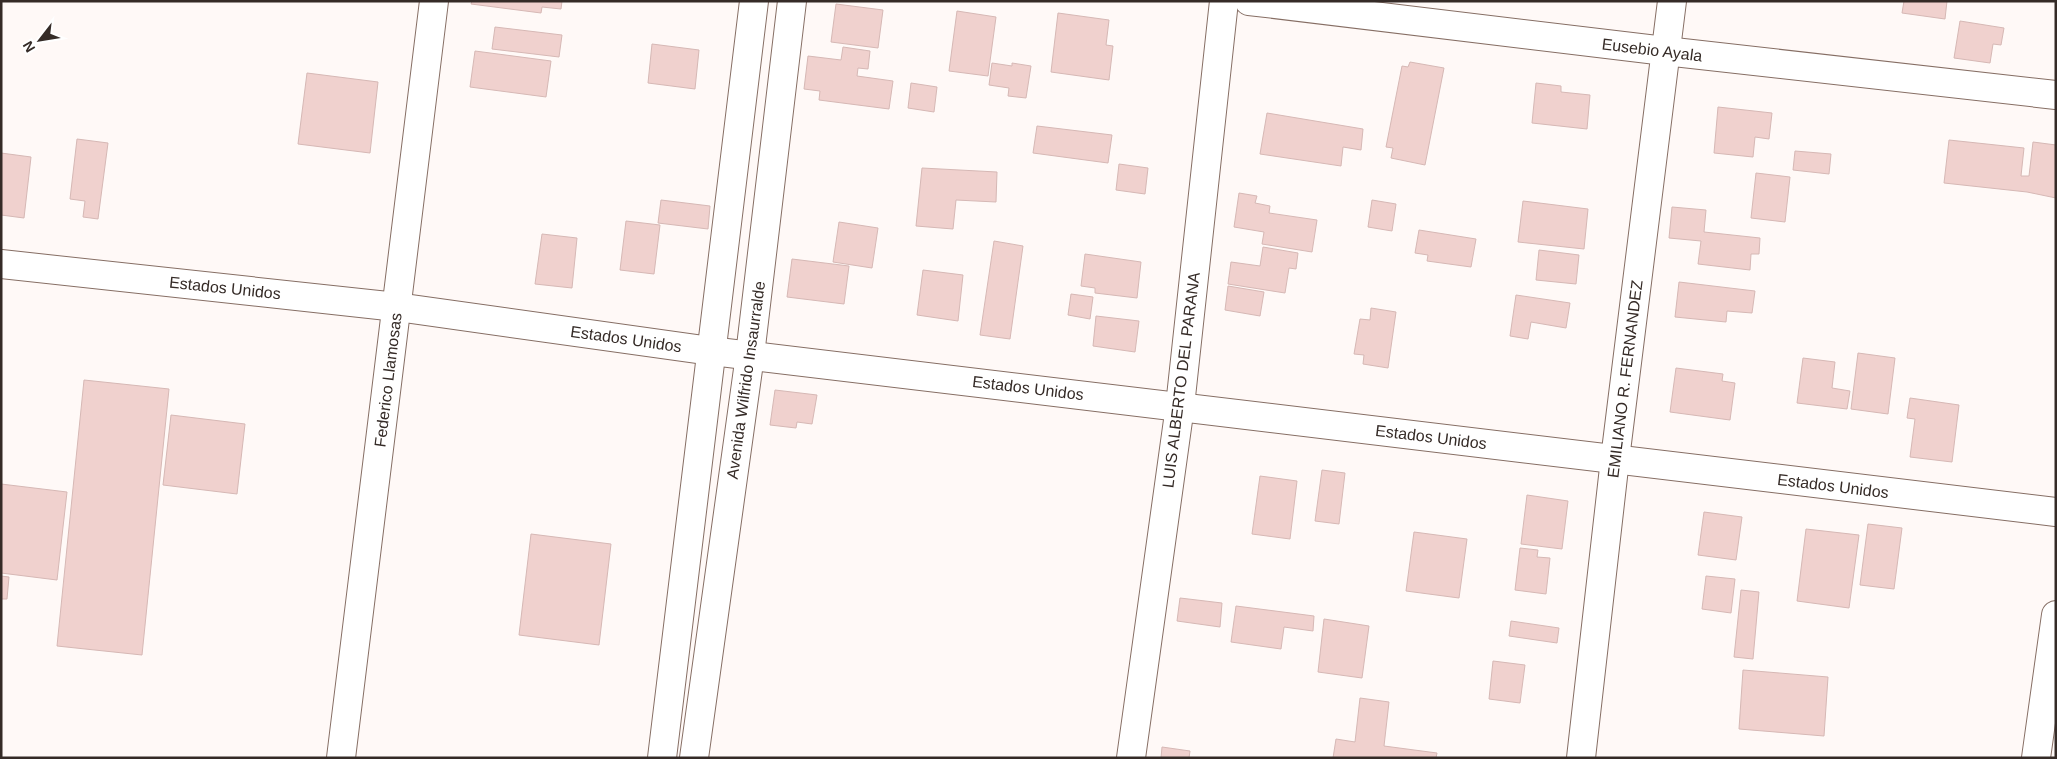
<svg xmlns="http://www.w3.org/2000/svg" width="2057" height="759" viewBox="0 0 2057 759" font-family="Helvetica,sans-serif">
	<style>
		.building { fill: #f0d1ce; stroke: #d6b8b5 }
		.lines { fill: none; stroke-linecap: round; stroke-linejoin: round }
		.minor-casing { stroke: #866e64; stroke-width: 30 }
		.minor { stroke: #fff; stroke-width: 28 }
		.labels { text-anchor: middle; dominant-baseline: central; stroke-width: 5; stroke-linejoin: round; paint-order: stroke }
		.street-label { font-size: 16px; fill: #352b27; stroke: #fff }
	</style>
	<rect width="100%" height="100%" fill="#fff9f7"/>
	<!-- building -->
	<g class="building">
		<path d="M472,1H562L561,9L542,7L541,13L471,4Z"/>
		<path d="M1904,1H1947L1945,19L1902,13Z"/>
		<path d="M836,4L883,10L878,48L831,42Z"/>
		<path d="M957,11L996,17L988,76L949,71Z"/>
		<path d="M1058,13L1109,20L1106,45L1113,46L1109,80L1051,72Z"/>
		<path d="M1960,21L2004,28L2001,45L1993,44L1990,63L1954,58Z"/>
		<path d="M495,27L562,35L559,57L492,49Z"/>
		<path d="M652,44L699,50L695,89L648,83Z"/>
		<path d="M843,47L870,51L868,69L858,68L857,76L893,81L889,109L819,100L820,91L804,89L808,56L841,60Z"/>
		<path d="M475,51L551,61L546,97L470,87Z"/>
		<path d="M1410,62L1444,68L1425,165L1391,158L1393,148L1386,147L1402,66L1408,67Z"/>
		<path d="M992,63L1012,66V63L1031,66L1026,98L1008,96L1009,88L989,85Z"/>
		<path d="M307,73L378,82L370,153L298,144Z"/>
		<path d="M911,83L937,87L934,112L908,108Z"/>
		<path d="M1536,83L1561,86V92L1590,95L1587,129L1532,123Z"/>
		<path d="M1718,107L1772,113L1769,139L1755,137L1753,157L1714,153Z"/>
		<path d="M1267,113L1363,129L1361,150L1343,147L1341,166L1260,154Z"/>
		<path d="M1037,126L1112,135L1108,163L1033,153Z"/>
		<path d="M77,139L108,143L98,219L83,217L85,201L70,199Z"/>
		<path d="M1949,140L2024,148L2021,176H2029L2033,142L2056,145V198L2027,192L1944,183Z"/>
		<path d="M1795,151L1831,154L1829,174L1793,170Z"/>
		<path d="M1,153L31,157L24,218L1,215Z"/>
		<path d="M1119,164L1148,168L1145,194L1116,190Z"/>
		<path d="M922,168L997,172L996,202L956,200L953,229L916,226Z"/>
		<path d="M1756,173L1790,177L1785,222L1751,218Z"/>
		<path d="M1239,193L1257,196L1255,203L1270,206L1269,213L1317,220L1312,252L1262,244L1264,232L1234,227Z"/>
		<path d="M661,200L710,206L708,229L658,223Z"/>
		<path d="M1372,200L1396,204L1392,231L1368,227Z"/>
		<path d="M1523,201L1588,209L1584,249L1518,242Z"/>
		<path d="M1672,207L1706,210L1704,232L1760,238L1759,254H1751L1750,270L1698,264L1701,241L1669,238Z"/>
		<path d="M626,221L660,225L654,274L620,270Z"/>
		<path d="M839,222L878,228L872,268L833,262Z"/>
		<path d="M1419,230L1476,239L1471,267L1427,261L1428,255L1415,253Z"/>
		<path d="M542,234L577,238L572,288L535,284Z"/>
		<path d="M994,241L1023,246L1010,339L980,335Z"/>
		<path d="M1263,247L1298,253L1296,269L1289,268L1285,293L1228,284L1231,262L1260,266Z"/>
		<path d="M1539,250L1579,255L1576,284L1536,280Z"/>
		<path d="M1085,254L1141,262L1137,298L1095,293V288L1081,286Z"/>
		<path d="M792,259L849,266L844,304L787,297Z"/>
		<path d="M923,270L963,275L958,321L917,315Z"/>
		<path d="M1679,282L1755,291L1752,313L1727,311L1726,322L1675,317Z"/>
		<path d="M1228,286L1264,292L1260,316L1225,310Z"/>
		<path d="M1071,294L1093,297L1090,319L1068,315Z"/>
		<path d="M1516,295L1570,303L1566,328L1531,322L1528,339L1510,336Z"/>
		<path d="M1371,308L1396,312L1388,368L1363,364L1364,355L1354,354L1360,319L1370,320Z"/>
		<path d="M1096,316L1139,321L1135,352L1093,346Z"/>
		<path d="M1858,353L1895,358L1888,414L1851,409Z"/>
		<path d="M1803,358L1835,362L1832,388L1850,391L1847,409L1797,403Z"/>
		<path d="M1676,368L1723,374L1722,381L1735,383L1730,420L1670,412Z"/>
		<path d="M84,380L169,389L142,655L57,646Z"/>
		<path d="M775,390L817,395L812,424L797,422L796,428L770,425Z"/>
		<path d="M1910,398L1959,405L1952,462L1910,457L1915,419L1907,418Z"/>
		<path d="M171,415L245,424L237,494L163,485Z"/>
		<path d="M1322,470L1345,473L1339,524L1315,521Z"/>
		<path d="M1260,476L1297,481L1290,539L1252,534Z"/>
		<path d="M1,484L67,492L57,580L1,573Z"/>
		<path d="M1527,495L1568,501L1562,549L1521,544Z"/>
		<path d="M1704,512L1742,517L1736,560L1698,555Z"/>
		<path d="M1868,524L1902,528L1894,589L1860,585Z"/>
		<path d="M1806,529L1859,535L1849,608L1797,601Z"/>
		<path d="M1414,532L1467,539L1459,598L1406,591Z"/>
		<path d="M531,534L611,544L599,645L519,635Z"/>
		<path d="M1520,548L1538,550L1537,557L1550,558L1546,594L1515,590Z"/>
		<path d="M1,576L9,577L7,599H1Z"/>
		<path d="M1706,576L1735,579L1731,613L1702,609Z"/>
		<path d="M1741,590L1759,592L1753,659L1734,657Z"/>
		<path d="M1180,598L1222,603L1220,627L1177,621Z"/>
		<path d="M1236,606L1314,616L1313,631L1284,627L1281,649L1231,642Z"/>
		<path d="M1324,619L1369,626L1362,678L1318,672Z"/>
		<path d="M1511,621L1559,628L1557,643L1509,636Z"/>
		<path d="M1493,661L1525,665L1520,703L1489,699Z"/>
		<path d="M1743,670L1828,677L1824,736L1739,729Z"/>
		<path d="M1360,698L1389,702L1384,746L1437,753L1436,758H1333L1336,739L1355,742Z"/>
		<path d="M1162,747L1190,751L1189,758H1161Z"/>
	</g>
	<g class="lines">
		<defs>
			<g id="minor">
				<path d="M1249,1L1665,51L2056,95"/>
				<path d="M1,264L397,307L711,351L2056,512"/>
				<path d="M341,758L434,1"/>
				<path d="M662,758L754,1"/>
				<path d="M694,758L750,355L792,1"/>
				<path d="M1131,758L1180,406L1224,1"/>
				<path d="M1581,758L1615,459L1672,1"/>
				<path d="M2036,758L2056,615"/>
			</g>
		</defs>
		<!-- minor casing -->
		<use href="#minor" class="minor-casing"/>
		<!-- minor -->
		<use href="#minor" class="minor"/>
	</g>
	<g class="labels">
		<!-- street labels -->
		<g class="street-label">
			<text transform="translate(1652 50) rotate(7)">Eusebio Ayala</text>
			<text transform="translate(225 288) rotate(6)">Estados Unidos</text>
			<text transform="translate(626 339) rotate(8)">Estados Unidos</text>
			<text transform="translate(1625 379) rotate(-83)">EMILIANO R. FERNANDEZ</text>
			<text transform="translate(388 380) rotate(-83)">Federico Llamosas</text>
			<text transform="translate(746 380) rotate(-82)">Avenida Wilfrido Insaurralde</text>
			<text transform="translate(1181 380) rotate(-83)">LUIS ALBERTO DEL PARANA</text>
			<text transform="translate(1028 388) rotate(7)">Estados Unidos</text>
			<text transform="translate(1431 437) rotate(7)">Estados Unidos</text>
			<text transform="translate(1833 486) rotate(7)">Estados Unidos</text>
		</g>
	</g>
	<!-- border -->
	<rect width="2057" height="759" fill="none" stroke="#352b27" stroke-width="5"/>
	<!-- north arrow -->
	<g transform="translate(40 40) rotate(239)" stroke="#ffffff" stroke-width="4" paint-order="stroke">
	<path d="M0-4L9 19L0 12L-9 19Z" fill="#352b27"/>
	<text y="-8" font-size="14" font-weight="bold" text-anchor="middle" fill="#352b27">N</text>
	</g>
</svg>
